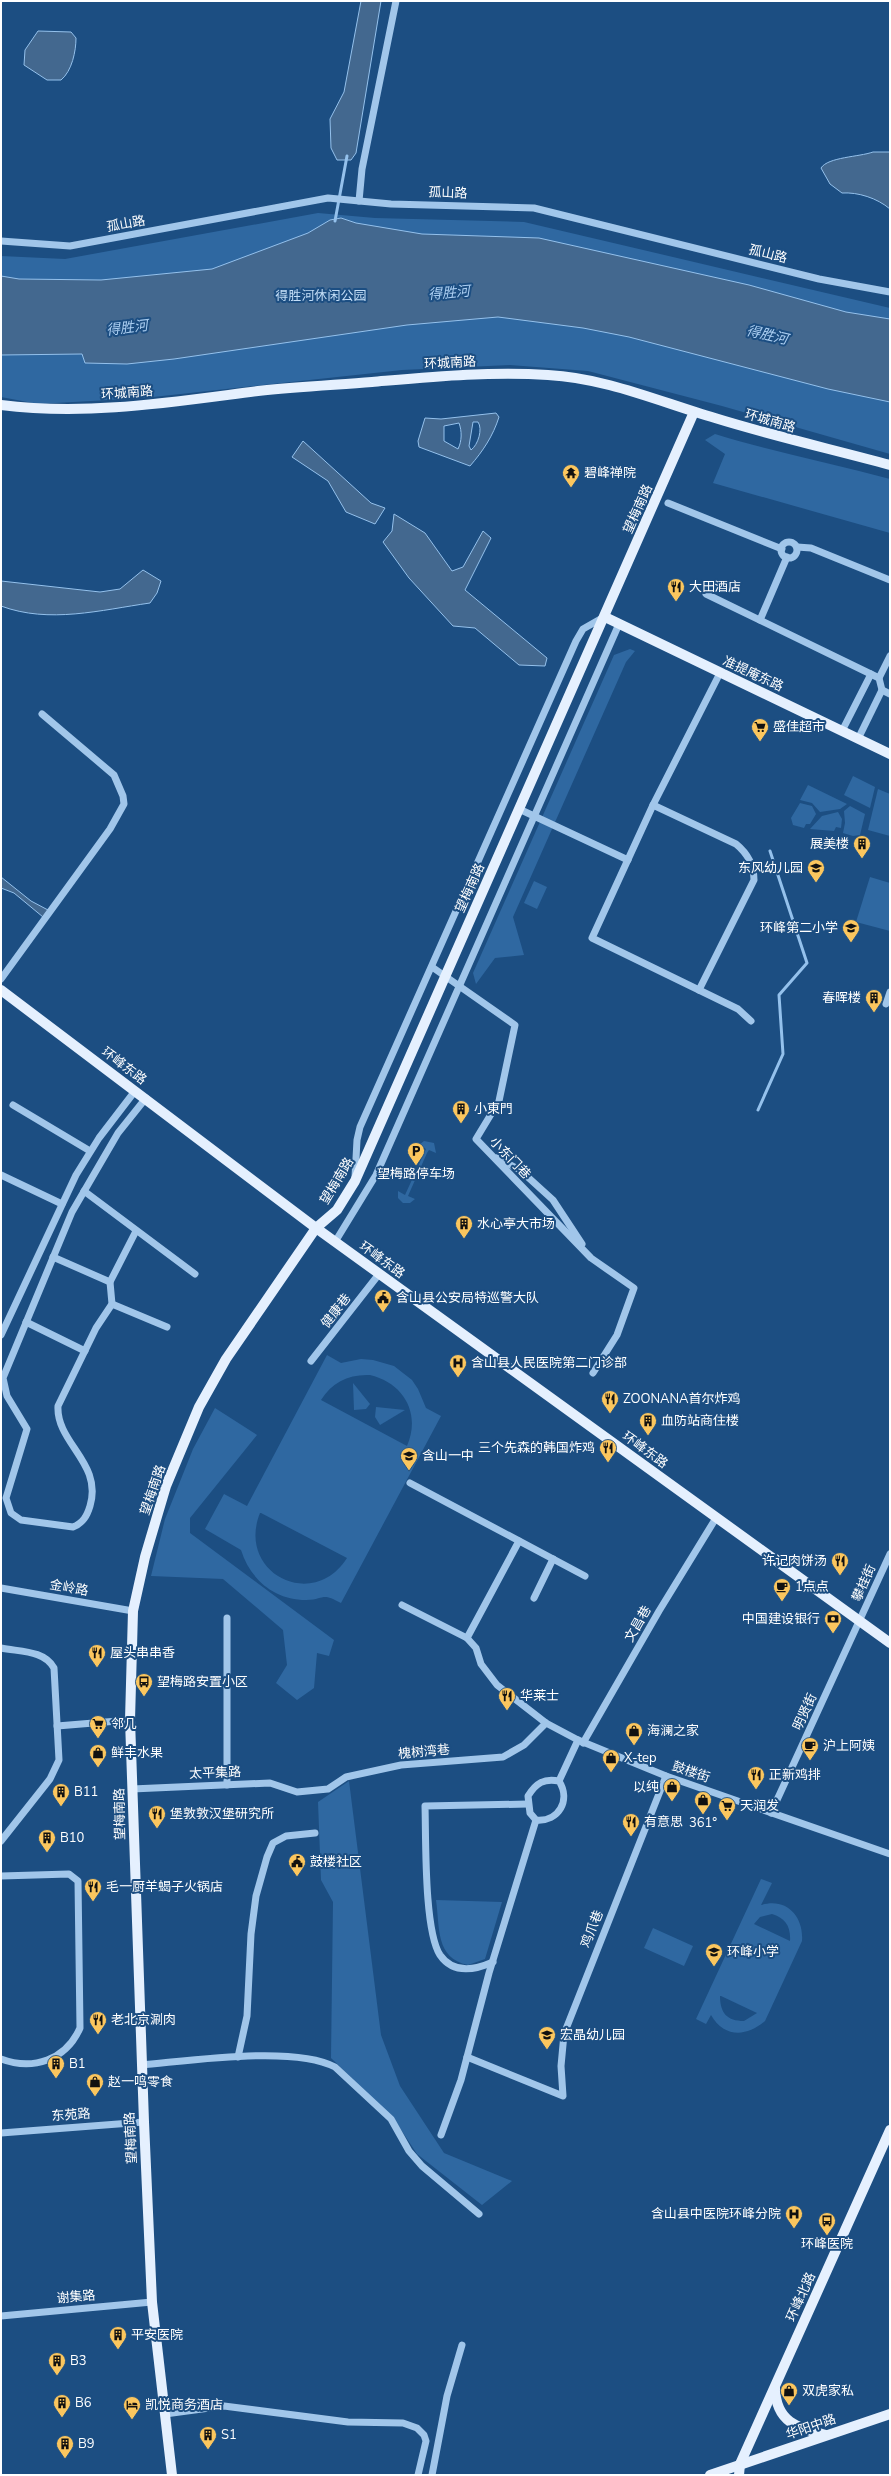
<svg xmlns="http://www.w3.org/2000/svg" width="891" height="2476" viewBox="0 0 891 2476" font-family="'Nunito Sans','Noto Sans SC',sans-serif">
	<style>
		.green { fill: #2f68a1; fill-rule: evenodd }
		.water { fill: #43688f; stroke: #94c1ec; fill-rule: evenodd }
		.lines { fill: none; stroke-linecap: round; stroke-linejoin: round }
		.stream { stroke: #94c1ec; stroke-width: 3 }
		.minor { stroke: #a1c6ea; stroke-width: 7 }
		.major { stroke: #e5f0fe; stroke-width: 10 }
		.labels { text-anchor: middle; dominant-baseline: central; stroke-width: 4; stroke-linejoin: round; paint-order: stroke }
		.street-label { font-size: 13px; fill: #fff; stroke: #1c4e82 }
		.park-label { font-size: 13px; fill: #c5dff8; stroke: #1c4e82 }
		.poi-label { font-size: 13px; fill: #fff; stroke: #1c4e82; text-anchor: start }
		.water-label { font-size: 14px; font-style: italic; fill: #accff2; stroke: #1c4e82 }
	</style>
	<rect width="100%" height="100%" fill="#1c4e82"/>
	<!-- green -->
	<g class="green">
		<path d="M318,213L375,218L524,222L890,308V454L722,406L588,371L510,365L402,370L144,398L38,404L1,397V256L65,259Z"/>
		<path d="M715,434C773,452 832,463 890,479V533L713,483L725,454L705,440Z"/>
		<path d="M630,649L635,651L626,662L513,917L524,955L495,958L476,984L473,973L614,655Z"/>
		<path d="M853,776L875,787L870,808L844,795Z"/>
		<path d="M808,785L847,804L840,809L820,812L812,803L800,800Z"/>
		<path d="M878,789L890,794V836L868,830Z"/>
		<path d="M800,803L812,806L816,814L810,824H806L804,828L793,825L791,818Z"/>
		<path d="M850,806L865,814L860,835L853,836L843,833L845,823L844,811Z"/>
		<path d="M838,812L842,819L841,828L836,827L834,831L810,829L822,816Z"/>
		<path d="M870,877L890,883V931L856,922Z"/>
		<path d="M534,881L547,887L537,909L524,903Z"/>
		<path d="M424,1141L434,1143L436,1153L429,1150L427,1153L408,1196L415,1199L410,1203H403L398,1198V1191L405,1195L426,1149L419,1145Z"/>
		<path d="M327,1355L341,1363L361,1359L373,1360L394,1366L412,1380L418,1389L426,1408L441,1416L341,1603C321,1592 326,1599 306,1600C274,1600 250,1579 241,1550L205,1529L224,1494L247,1506ZM370,1375C404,1383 421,1414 407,1446L321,1400C332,1382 349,1374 370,1375ZM260,1513H261L347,1558C313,1612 236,1573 260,1513Z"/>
		<path d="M353,1383L370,1404L366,1409L354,1410Z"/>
		<path d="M376,1407L405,1410L380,1425L375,1417Z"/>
		<path d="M215,1408L257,1435L190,1518V1533L334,1640L329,1656L317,1653L314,1688L297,1700L276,1683L287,1665L283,1630L223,1579L151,1576L165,1519L193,1449Z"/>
		<path d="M349,1781L381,2035L400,2086L444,2153L512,2181L482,2205L417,2154L394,2119L331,2058L333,1902L321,1880L318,1802Z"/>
		<path d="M761,1879L772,1883L761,1905C786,1897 804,1916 802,1941L765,2021C747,2037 724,2038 711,2015L706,2024L696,2019ZM772,1914C785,1918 791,1926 790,1941L754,1924L760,1917ZM720,1996H721L757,2013L744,2021C727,2021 720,2013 720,1996Z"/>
		<path d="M436,1900L502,1902L485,1959L468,1965C435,1958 440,1927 436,1900Z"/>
		<path d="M653,1928L693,1946L684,1966L644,1948Z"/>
	</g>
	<!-- water -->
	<g class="water">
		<path d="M361,1H381L356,153L351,160H337L331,148L330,119L344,92Z"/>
		<path d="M38,31L71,32L76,38C76,51 72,71 61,80H47L24,65L25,50Z"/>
		<path d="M873,152H890V209C877,198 858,192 842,193L830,184L821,168C828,157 859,157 873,152Z"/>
		<path d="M341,218L356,223L422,234L539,238L749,285L846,312L890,319V402L828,389L629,337L583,328L498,317L407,325L174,359L127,364L85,363L82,354L1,355V276L19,279L101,280L212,269L308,233L330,220Z"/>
		<path d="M496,413L499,417C493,436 483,451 470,466L419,447L418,441L425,418L441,419ZM473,422H478C483,429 478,445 471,450L469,446ZM459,423C462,431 462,441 458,449L444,441V426Z"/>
		<path d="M303,441L371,503L385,508L375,524L346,512L328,481L292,457Z"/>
		<path d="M394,514L425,533L452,571L463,567L483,531L491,538L465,590L547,658L545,666L519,665L475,628L453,626L409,578L383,542L392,531Z"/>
		<path d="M143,570L161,581L157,593L150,603C101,610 49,624 1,606V581L100,592L120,589Z"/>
		<path d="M1,877L31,901L48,910L43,917L14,893L1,888Z"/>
	</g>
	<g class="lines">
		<!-- stream -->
		<g class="stream">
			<path d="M335,221L347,156"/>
			<path d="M758,1110L783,1054L779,995L807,963L770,851"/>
		</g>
		<!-- minor -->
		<g class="minor">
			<path d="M359,201L362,169L396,1"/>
			<path d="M1,241L70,246L328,198L391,204L534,208L819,279L890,292"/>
			<path d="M668,503L782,549"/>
			<circle cx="789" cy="550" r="8"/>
			<path d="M797,547L811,548L890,580"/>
			<path d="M706,594L879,678L882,690L890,694"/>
			<path d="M760,620L787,557"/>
			<path d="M720,673L653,805L592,938L738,1009L751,1021"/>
			<path d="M879,678L890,656"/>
			<path d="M842,731L871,674"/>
			<path d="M858,739L882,690"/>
			<path d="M653,805L736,844C747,853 754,865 754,880L699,990"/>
			<path d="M519,809L628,860"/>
			<path d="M432,967L515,1025L499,1101L476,1139L591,1258L634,1288L617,1335L593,1373"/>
			<path d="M1,979L110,829L124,804L123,796L114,775L42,714"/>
			<path d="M886,1004L890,992"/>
			<path d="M13,1105L90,1151"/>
			<path d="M497,1158L520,1170L553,1200L582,1244"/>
			<path d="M1,1175L62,1204"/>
			<path d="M355,1177L357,1140L360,1127L576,641L583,629L604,617"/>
			<path d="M84,1191L195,1274"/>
			<path d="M136,1231L110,1282L112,1304L96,1328L58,1406C56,1443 103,1463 90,1506C87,1516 83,1523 73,1527L21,1520L11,1513L6,1498L27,1429L7,1396L3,1378L72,1212L118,1133L146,1098"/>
			<path d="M335,1242L376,1175L619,624"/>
			<path d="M53,1257L110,1282"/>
			<path d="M112,1304L167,1327"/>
			<path d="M26,1322L85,1351"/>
			<path d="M1,1335L76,1175L99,1138L135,1091"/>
			<path d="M311,1361L379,1274"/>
			<path d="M410,1483L585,1576"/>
			<path d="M1,1588L133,1611"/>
			<path d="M534,1598L553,1559"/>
			<path d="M402,1605L467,1638L476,1648L481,1664L497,1685L546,1723L578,1740L666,1776L890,1854"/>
			<path d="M227,1618V1785"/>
			<path d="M467,1638L519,1541"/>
			<path d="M1,1648C20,1652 44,1650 54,1668L59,1760L50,1779L1,1841"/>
			<path d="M57,1726L130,1720"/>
			<path d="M583,1743L659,1611L716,1518"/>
			<path d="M559,1781C571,1800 559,1822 536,1820L530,1813L528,1796C536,1783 544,1778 559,1781L578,1740"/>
			<path d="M132,1789L270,1783L297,1792L328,1789L346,1777L401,1765L503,1757L524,1745L546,1723"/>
			<path d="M771,1813L890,1554"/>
			<path d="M1,1876L69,1874L78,1881L80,2028C66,2060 33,2071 1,2059"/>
			<path d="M493,1962C475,1970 453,1974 440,1955C424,1930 426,1838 425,1806L528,1804"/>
			<path d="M238,2057L247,2016L251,1934L256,1896L267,1857L273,1843L286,1836L315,1833"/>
			<path d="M467,2057L563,2096L561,2066L564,2034L666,1776"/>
			<path d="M141,2065C189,2061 294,2045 335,2067L391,2119L409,2151L422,2166L479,2214"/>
			<path d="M1,2133L144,2122"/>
			<path d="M441,2135L461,2080L489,1973L536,1820"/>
			<path d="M1,2316L152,2302"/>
			<path d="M165,2414L224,2406L348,2422L403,2423L417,2428L424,2435L426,2441L418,2475"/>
			<path d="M432,2475L447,2396L462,2345"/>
		</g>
		<!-- major -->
		<g class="major">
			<path d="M1,405C88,416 172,402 258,391C296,387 334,385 372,382C430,377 490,371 548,375C606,378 660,402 715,418C773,436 831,449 890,465"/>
			<path d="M605,617L890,754"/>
			<path d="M1,990L316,1228L890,1643"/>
			<path d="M775,2388C776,2422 797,2428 826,2435"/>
			<path d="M172,2475L152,2302L144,2122L130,1720L133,1611L145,1557L166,1486L199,1407L226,1359L316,1228L337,1210L355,1181L694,412"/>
			<path d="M710,2475L890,2414"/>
			<path d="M739,2475L740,2464L890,2130"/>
		</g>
	</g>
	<!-- icons -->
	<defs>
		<symbol id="temple-pin" viewBox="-11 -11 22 30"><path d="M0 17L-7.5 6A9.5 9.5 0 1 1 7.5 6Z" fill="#fbc65e" stroke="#1c4e82"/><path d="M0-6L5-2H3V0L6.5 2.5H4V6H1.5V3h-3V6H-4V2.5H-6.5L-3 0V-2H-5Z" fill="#111"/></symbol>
		<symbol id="restaurant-pin" viewBox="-11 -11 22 30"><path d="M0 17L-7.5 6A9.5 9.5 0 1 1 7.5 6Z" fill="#fbc65e" stroke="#1c4e82"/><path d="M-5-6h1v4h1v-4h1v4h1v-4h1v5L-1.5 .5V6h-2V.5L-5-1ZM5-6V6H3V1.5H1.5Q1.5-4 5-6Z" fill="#111"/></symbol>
		<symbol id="supermarket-pin" viewBox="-11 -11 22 30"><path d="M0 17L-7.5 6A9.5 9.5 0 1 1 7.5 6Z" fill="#fbc65e" stroke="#1c4e82"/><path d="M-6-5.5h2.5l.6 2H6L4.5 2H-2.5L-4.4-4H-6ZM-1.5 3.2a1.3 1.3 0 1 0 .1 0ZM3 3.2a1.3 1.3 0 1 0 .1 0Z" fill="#111"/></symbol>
		<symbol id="building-pin" viewBox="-11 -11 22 30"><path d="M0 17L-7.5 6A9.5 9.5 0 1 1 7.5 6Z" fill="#fbc65e" stroke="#1c4e82"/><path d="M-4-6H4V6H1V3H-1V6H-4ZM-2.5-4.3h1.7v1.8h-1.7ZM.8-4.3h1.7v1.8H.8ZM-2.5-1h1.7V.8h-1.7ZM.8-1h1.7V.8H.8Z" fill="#111"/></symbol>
		<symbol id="school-pin" viewBox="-11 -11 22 30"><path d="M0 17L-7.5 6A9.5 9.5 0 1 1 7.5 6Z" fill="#fbc65e" stroke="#1c4e82"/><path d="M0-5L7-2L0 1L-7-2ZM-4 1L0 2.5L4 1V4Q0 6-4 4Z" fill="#111"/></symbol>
		<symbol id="parking-pin" viewBox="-11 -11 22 30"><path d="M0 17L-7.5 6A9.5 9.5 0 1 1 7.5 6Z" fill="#fbc65e" stroke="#1c4e82"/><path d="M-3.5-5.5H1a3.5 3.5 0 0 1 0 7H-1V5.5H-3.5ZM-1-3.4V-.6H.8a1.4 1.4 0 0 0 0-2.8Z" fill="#111"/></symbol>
		<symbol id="civic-pin" viewBox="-11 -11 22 30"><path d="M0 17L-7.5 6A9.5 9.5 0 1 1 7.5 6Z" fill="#fbc65e" stroke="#1c4e82"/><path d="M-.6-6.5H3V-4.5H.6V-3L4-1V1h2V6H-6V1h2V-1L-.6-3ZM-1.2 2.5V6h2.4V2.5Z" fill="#111"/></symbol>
		<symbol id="hospital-pin" viewBox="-11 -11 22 30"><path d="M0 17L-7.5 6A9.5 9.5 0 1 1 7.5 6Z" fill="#fbc65e" stroke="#1c4e82"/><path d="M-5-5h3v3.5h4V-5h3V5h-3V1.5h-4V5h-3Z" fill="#111"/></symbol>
		<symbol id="cafe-pin" viewBox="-11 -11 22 30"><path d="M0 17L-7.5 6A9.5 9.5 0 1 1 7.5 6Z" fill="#fbc65e" stroke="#1c4e82"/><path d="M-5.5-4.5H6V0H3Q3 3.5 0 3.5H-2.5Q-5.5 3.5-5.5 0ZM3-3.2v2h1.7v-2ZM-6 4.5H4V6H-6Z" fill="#111"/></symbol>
		<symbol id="bank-pin" viewBox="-11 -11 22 30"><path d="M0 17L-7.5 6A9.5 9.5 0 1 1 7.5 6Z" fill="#fbc65e" stroke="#1c4e82"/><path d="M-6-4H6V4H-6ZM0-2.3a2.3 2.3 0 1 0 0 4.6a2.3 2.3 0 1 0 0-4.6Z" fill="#111"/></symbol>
		<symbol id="bus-pin" viewBox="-11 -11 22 30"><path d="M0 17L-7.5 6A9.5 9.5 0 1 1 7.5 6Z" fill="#fbc65e" stroke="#1c4e82"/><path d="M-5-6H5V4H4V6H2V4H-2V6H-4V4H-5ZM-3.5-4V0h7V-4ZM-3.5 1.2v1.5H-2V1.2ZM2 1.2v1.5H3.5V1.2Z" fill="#111"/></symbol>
		<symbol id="shop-pin" viewBox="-11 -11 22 30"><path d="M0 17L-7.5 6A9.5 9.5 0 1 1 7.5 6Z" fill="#fbc65e" stroke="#1c4e82"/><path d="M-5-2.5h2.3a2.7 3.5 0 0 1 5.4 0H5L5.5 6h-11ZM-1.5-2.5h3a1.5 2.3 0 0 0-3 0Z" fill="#111"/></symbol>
		<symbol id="hotel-pin" viewBox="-11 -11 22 30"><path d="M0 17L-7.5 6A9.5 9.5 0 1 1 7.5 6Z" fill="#fbc65e" stroke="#1c4e82"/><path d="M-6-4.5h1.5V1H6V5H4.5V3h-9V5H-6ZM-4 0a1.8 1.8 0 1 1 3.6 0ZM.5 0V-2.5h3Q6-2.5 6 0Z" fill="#111"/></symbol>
	</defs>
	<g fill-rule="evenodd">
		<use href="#temple-pin" x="561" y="463" width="20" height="27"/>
		<use href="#restaurant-pin" x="666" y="577" width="20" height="27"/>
		<use href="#supermarket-pin" x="750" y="717" width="20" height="27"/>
		<use href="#building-pin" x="852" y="834" width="20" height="27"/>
		<use href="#school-pin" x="806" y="858" width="20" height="27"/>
		<use href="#school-pin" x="841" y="918" width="20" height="27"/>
		<use href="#building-pin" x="864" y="988" width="20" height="27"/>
		<use href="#building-pin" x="451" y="1099" width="20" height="27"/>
		<use href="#parking-pin" x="406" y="1141" width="20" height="27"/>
		<use href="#building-pin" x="454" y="1214" width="20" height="27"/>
		<use href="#civic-pin" x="373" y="1288" width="20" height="27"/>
		<use href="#hospital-pin" x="448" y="1353" width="20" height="27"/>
		<use href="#restaurant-pin" x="600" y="1389" width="20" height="27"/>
		<use href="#building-pin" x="638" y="1411" width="20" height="27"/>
		<use href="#restaurant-pin" x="598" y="1438" width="20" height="27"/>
		<use href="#school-pin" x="399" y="1446" width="20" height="27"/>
		<use href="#restaurant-pin" x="830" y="1551" width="20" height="27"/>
		<use href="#cafe-pin" x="772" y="1577" width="20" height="27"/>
		<use href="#bank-pin" x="823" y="1609" width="20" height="27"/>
		<use href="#restaurant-pin" x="87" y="1643" width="20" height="27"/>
		<use href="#bus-pin" x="134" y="1672" width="20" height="27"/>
		<use href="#restaurant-pin" x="497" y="1686" width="20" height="27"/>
		<use href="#supermarket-pin" x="88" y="1714" width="20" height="27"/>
		<use href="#shop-pin" x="624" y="1721" width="20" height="27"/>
		<use href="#cafe-pin" x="800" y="1736" width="20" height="27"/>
		<use href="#shop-pin" x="88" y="1743" width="20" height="27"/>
		<use href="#shop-pin" x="601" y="1748" width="20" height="27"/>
		<use href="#restaurant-pin" x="746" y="1765" width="20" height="27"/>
		<use href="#shop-pin" x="662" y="1777" width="20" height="27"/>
		<use href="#building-pin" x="51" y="1782" width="20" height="27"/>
		<use href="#shop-pin" x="693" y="1790" width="20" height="27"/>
		<use href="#supermarket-pin" x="717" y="1796" width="20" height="27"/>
		<use href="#restaurant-pin" x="147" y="1804" width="20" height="27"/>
		<use href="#restaurant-pin" x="621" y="1812" width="20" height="27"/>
		<use href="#building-pin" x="37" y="1828" width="20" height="27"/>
		<use href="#civic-pin" x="287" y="1852" width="20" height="27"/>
		<use href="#restaurant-pin" x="83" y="1877" width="20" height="27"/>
		<use href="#school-pin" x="704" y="1942" width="20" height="27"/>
		<use href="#restaurant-pin" x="88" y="2010" width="20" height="27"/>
		<use href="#school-pin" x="537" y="2025" width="20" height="27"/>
		<use href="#building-pin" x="46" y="2054" width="20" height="27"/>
		<use href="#shop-pin" x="85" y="2072" width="20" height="27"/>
		<use href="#hospital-pin" x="784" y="2204" width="20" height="27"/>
		<use href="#bus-pin" x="817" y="2211" width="20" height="27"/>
		<use href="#building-pin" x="108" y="2325" width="20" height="27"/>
		<use href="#building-pin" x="47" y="2351" width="20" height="27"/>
		<use href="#shop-pin" x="779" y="2381" width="20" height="27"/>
		<use href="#building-pin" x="52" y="2393" width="20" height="27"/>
		<use href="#hotel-pin" x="122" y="2395" width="20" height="27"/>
		<use href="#building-pin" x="198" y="2425" width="20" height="27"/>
		<use href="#building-pin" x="55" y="2434" width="20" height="27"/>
	</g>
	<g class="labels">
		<!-- street labels -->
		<g class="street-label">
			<text transform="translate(448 193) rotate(2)">孤山路</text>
			<text transform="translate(126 224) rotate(-10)">孤山路</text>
			<text transform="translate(768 254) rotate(14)">孤山路</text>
			<text transform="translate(450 363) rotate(-3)">环城南路</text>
			<text transform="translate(127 393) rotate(-4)">环城南路</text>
			<text transform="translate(770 421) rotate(16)">环城南路</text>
			<text transform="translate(638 509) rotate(-66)">望梅南路</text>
			<text transform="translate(753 674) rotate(25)">准提庵东路</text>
			<text transform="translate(470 888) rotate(-66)">望梅南路</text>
			<text transform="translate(124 1066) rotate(37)">环峰东路</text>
			<text transform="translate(510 1158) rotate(46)">小东门巷</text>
			<text transform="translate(337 1181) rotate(-59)">望梅南路</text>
			<text transform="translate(382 1260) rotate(36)">环峰东路</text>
			<text transform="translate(336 1311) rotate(-52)">健康巷</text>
			<text transform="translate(645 1450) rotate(36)">环峰东路</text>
			<text transform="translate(153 1490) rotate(-71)">望梅南路</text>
			<text transform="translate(864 1583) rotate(-66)">攀桂街</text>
			<text transform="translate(69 1588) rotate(10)">金岭路</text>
			<text transform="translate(638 1624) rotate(-60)">文昌巷</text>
			<text transform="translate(805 1712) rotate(-65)">明贤街</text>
			<text transform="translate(424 1752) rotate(-5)">槐树湾巷</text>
			<text transform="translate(691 1772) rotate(19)">鼓楼街</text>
			<text transform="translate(215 1773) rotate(-2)">太平集路</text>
			<text transform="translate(120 1814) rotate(-91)">望梅南路</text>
			<text transform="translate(592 1929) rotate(-68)">鸡爪巷</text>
			<text transform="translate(71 2115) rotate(-4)">东苑路</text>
			<text transform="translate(131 2138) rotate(-93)">望梅南路</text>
			<text transform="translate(76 2297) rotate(-5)">谢集路</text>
			<text transform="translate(801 2297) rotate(-66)">环峰北路</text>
			<text transform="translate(811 2427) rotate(-19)">华阳中路</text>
		</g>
		<!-- park labels -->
		<g class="park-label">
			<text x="321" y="296">得胜河休闲公园</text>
		</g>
		<!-- poi labels -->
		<g class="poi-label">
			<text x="584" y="473">碧峰禅院</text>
			<text x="689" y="587">大田酒店</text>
			<text x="773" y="727">盛佳超市</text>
			<text x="849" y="844" text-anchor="end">展美楼</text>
			<text x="803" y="868" text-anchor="end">东风幼儿园</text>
			<text x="838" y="928" text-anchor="end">环峰第二小学</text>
			<text x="861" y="998" text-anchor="end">春晖楼</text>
			<text x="474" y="1109">小東門</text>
			<text x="416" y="1174" text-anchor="middle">望梅路停车场</text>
			<text x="477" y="1224">水心亭大市场</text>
			<text x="396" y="1298">含山县公安局特巡警大队</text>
			<text x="471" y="1363">含山县人民医院第二门诊部</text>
			<text x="623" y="1399">ZOONANA首尔炸鸡</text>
			<text x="661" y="1421">血防站商住楼</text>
			<text x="595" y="1448" text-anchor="end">三个先森的韩国炸鸡</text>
			<text x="422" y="1456">含山一中</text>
			<text x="827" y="1561" text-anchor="end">许记肉饼汤</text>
			<text x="795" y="1587">1点点</text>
			<text x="820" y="1619" text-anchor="end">中国建设银行</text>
			<text x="110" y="1653">屋头串串香</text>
			<text x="157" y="1682">望梅路安置小区</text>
			<text x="520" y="1696">华莱士</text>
			<text x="111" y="1724">邻几</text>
			<text x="647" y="1731">海澜之家</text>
			<text x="823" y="1746">沪上阿姨</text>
			<text x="111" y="1753">鲜丰水果</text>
			<text x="624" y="1758">X-tep</text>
			<text x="769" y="1775">正新鸡排</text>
			<text x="659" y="1787" text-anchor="end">以纯</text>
			<text x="74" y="1792">B11</text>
			<text x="740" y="1806">天润发</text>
			<text x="170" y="1814">堡敦敦汉堡研究所</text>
			<text x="644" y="1822">有意思</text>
			<text x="703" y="1823" text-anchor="middle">361°</text>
			<text x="60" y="1838">B10</text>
			<text x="310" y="1862">鼓楼社区</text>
			<text x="106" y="1887">毛一厨羊蝎子火锅店</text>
			<text x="727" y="1952">环峰小学</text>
			<text x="111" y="2020">老北京涮肉</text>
			<text x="560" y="2035">宏晶幼儿园</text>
			<text x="69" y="2064">B1</text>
			<text x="108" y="2082">赵一鸣零食</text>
			<text x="781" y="2214" text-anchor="end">含山县中医院环峰分院</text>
			<text x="827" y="2244" text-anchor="middle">环峰医院</text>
			<text x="131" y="2335">平安医院</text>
			<text x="70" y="2361">B3</text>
			<text x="802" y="2391">双虎家私</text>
			<text x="75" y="2403">B6</text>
			<text x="145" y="2405">凯悦商务酒店</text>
			<text x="221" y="2435">S1</text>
			<text x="78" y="2444">B9</text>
		</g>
		<!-- water labels -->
		<g class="water-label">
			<text transform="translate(449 293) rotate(-5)">得胜河</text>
			<text transform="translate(127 328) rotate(-7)">得胜河</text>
			<text transform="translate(767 335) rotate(13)">得胜河</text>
		</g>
	</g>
	<!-- border -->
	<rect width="891" height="2476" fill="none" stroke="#ffffff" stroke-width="4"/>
</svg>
